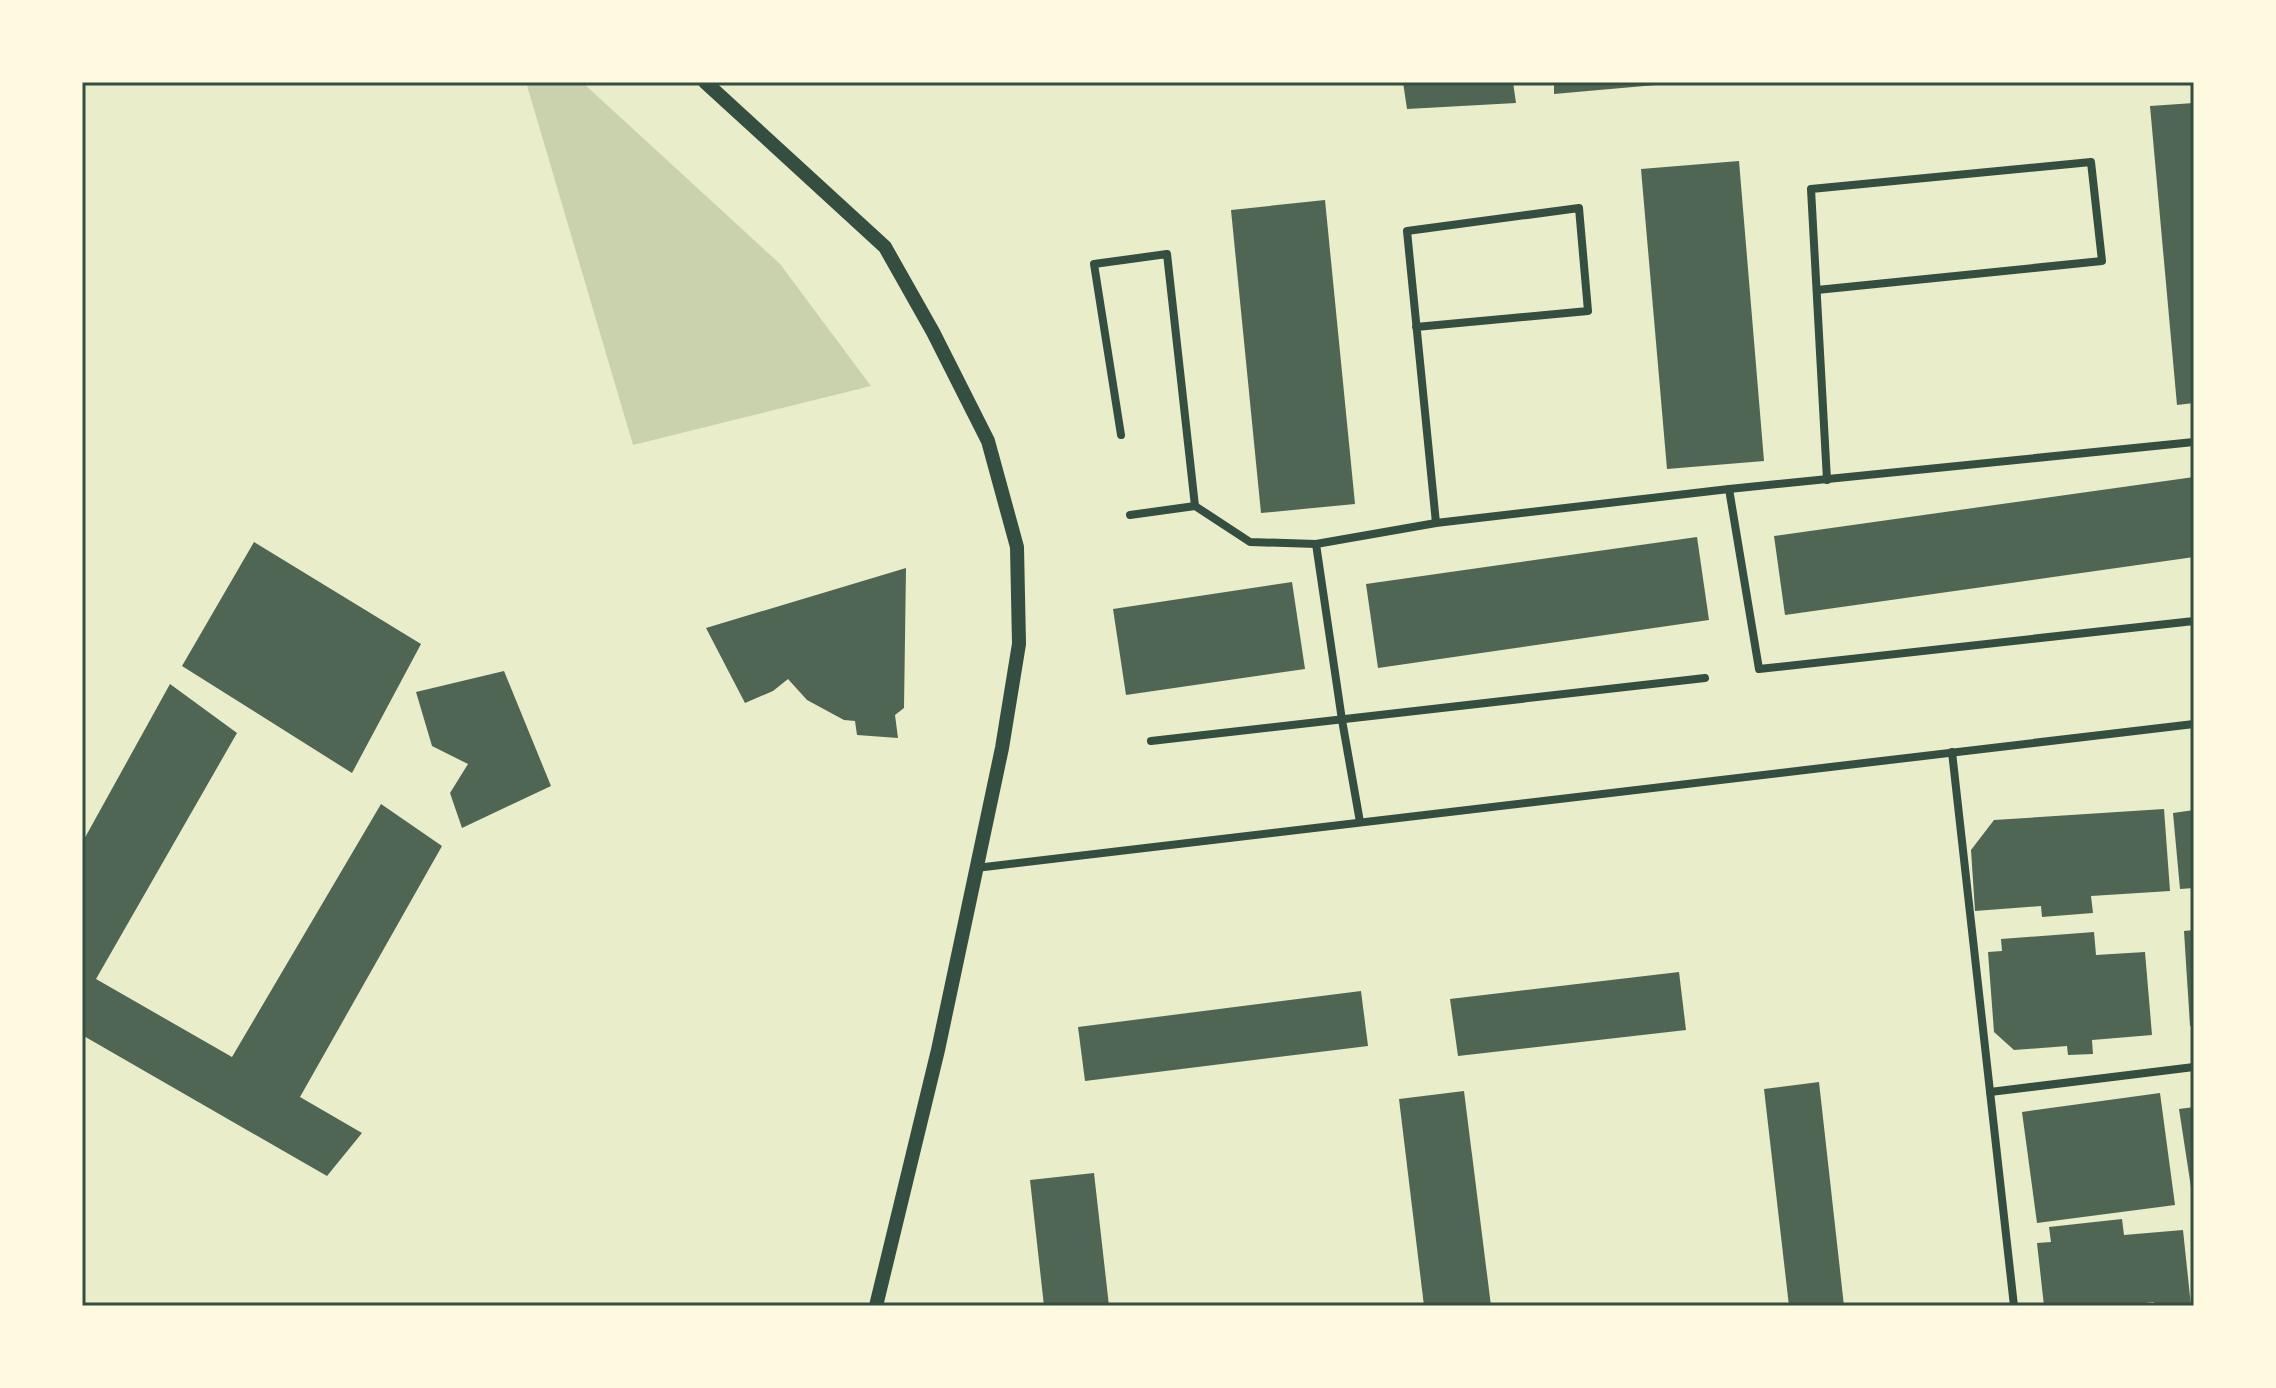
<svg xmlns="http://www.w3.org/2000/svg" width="2276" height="1388" viewBox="0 0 2276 1388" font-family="'Titillium Web',sans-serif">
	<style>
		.green { fill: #cad2ad }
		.building { fill: #4f6655 }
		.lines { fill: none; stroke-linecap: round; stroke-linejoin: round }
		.minor { stroke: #344e41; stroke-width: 8 }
		.tertiary { stroke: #344e41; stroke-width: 14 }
		.neatline { fill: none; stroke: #344e41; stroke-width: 3 }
	</style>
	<rect width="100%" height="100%" fill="#e9edc9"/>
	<!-- green -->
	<path class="green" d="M526,82H582L780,264L871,386L633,445Z"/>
	<!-- building -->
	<g class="building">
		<path d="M1403,82H1513L1516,103L1407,109Z"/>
		<path d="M1554,82H1667V84L1554,94Z"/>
		<path d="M2194,103V403L2177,405L2150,106Z"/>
		<path d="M1739,161L1764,461L1667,469L1641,169Z"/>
		<path d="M1325,200L1355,504L1261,513L1231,210Z"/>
		<path d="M2194,477V557L1785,615L1774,536Z"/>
		<path d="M1697,537L1709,620L1378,668L1366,584Z"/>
		<path d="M254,542L421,644L352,773L182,666Z"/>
		<path d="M906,568L904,708L895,715L898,738L857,735L855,721L844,720L807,700L788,679L773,691L745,703L706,628Z"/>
		<path d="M1292,582L1305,669L1126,695L1113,609Z"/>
		<path d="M504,671L551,786L462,828L450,793L468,764L432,746L416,692Z"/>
		<path d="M170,684L237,733L96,979L232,1057L381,804L442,846L300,1097L362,1133L327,1176L82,1035V843Z"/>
		<path d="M2164,809L2170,891L2091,896L2093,913L2042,917L2041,906L1975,911L1971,850L1994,820Z"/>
		<path d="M2194,810V888L2180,889L2173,813Z"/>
		<path d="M2194,930V1026H2190L2184,931Z"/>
		<path d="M2094,932L2096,955L2145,952L2152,1035L2092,1040L2093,1054L2068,1055L2067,1046L2014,1050L1994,1032L1988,952L2002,951L2001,939Z"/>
		<path d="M1679,972L1686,1030L1458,1056L1450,999Z"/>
		<path d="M1361,991L1368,1046L1085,1081L1078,1027Z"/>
		<path d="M1819,1082L1844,1306H1789L1764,1089Z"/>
		<path d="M1464,1091L1491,1306H1424L1399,1099Z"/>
		<path d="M2160,1093L2175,1205L2037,1223L2022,1112Z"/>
		<path d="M2194,1107V1194H2192L2179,1109Z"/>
		<path d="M1094,1173L1109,1306H1044L1030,1180Z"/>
		<path d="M2122,1219L2124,1235L2183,1230L2191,1306H2161L2153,1302L2120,1306H2044L2037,1243L2051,1242L2049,1227Z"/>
	</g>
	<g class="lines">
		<!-- minor -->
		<g class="minor">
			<path d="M1817,290L2102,261L2091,162L1811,189L1827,480"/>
			<path d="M1416,327L1588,311L1579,208L1407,231L1436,523"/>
			<path d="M1121,435L1094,264L1167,254L1195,506"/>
			<path d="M1729,489L1759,669L2194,621"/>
			<path d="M1130,515L1195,506L1250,542L1316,544L1436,523L1729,489L2194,442"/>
			<path d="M1316,544L1342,720L1360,822"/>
			<path d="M1151,741L1705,678"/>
			<path d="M1952,752L2014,1306"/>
			<path d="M976,868L2194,724"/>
			<path d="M1990,1092L2194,1067"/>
		</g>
		<!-- tertiary -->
		<path class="tertiary" d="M705,82L885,247L933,332L988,441L1017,547L1019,644L1002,748L938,1050L876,1306"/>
	</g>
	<!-- border -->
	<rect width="2276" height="1388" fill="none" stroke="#fefae0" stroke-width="168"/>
	<rect x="84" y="84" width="2108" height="1220" class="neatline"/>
</svg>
